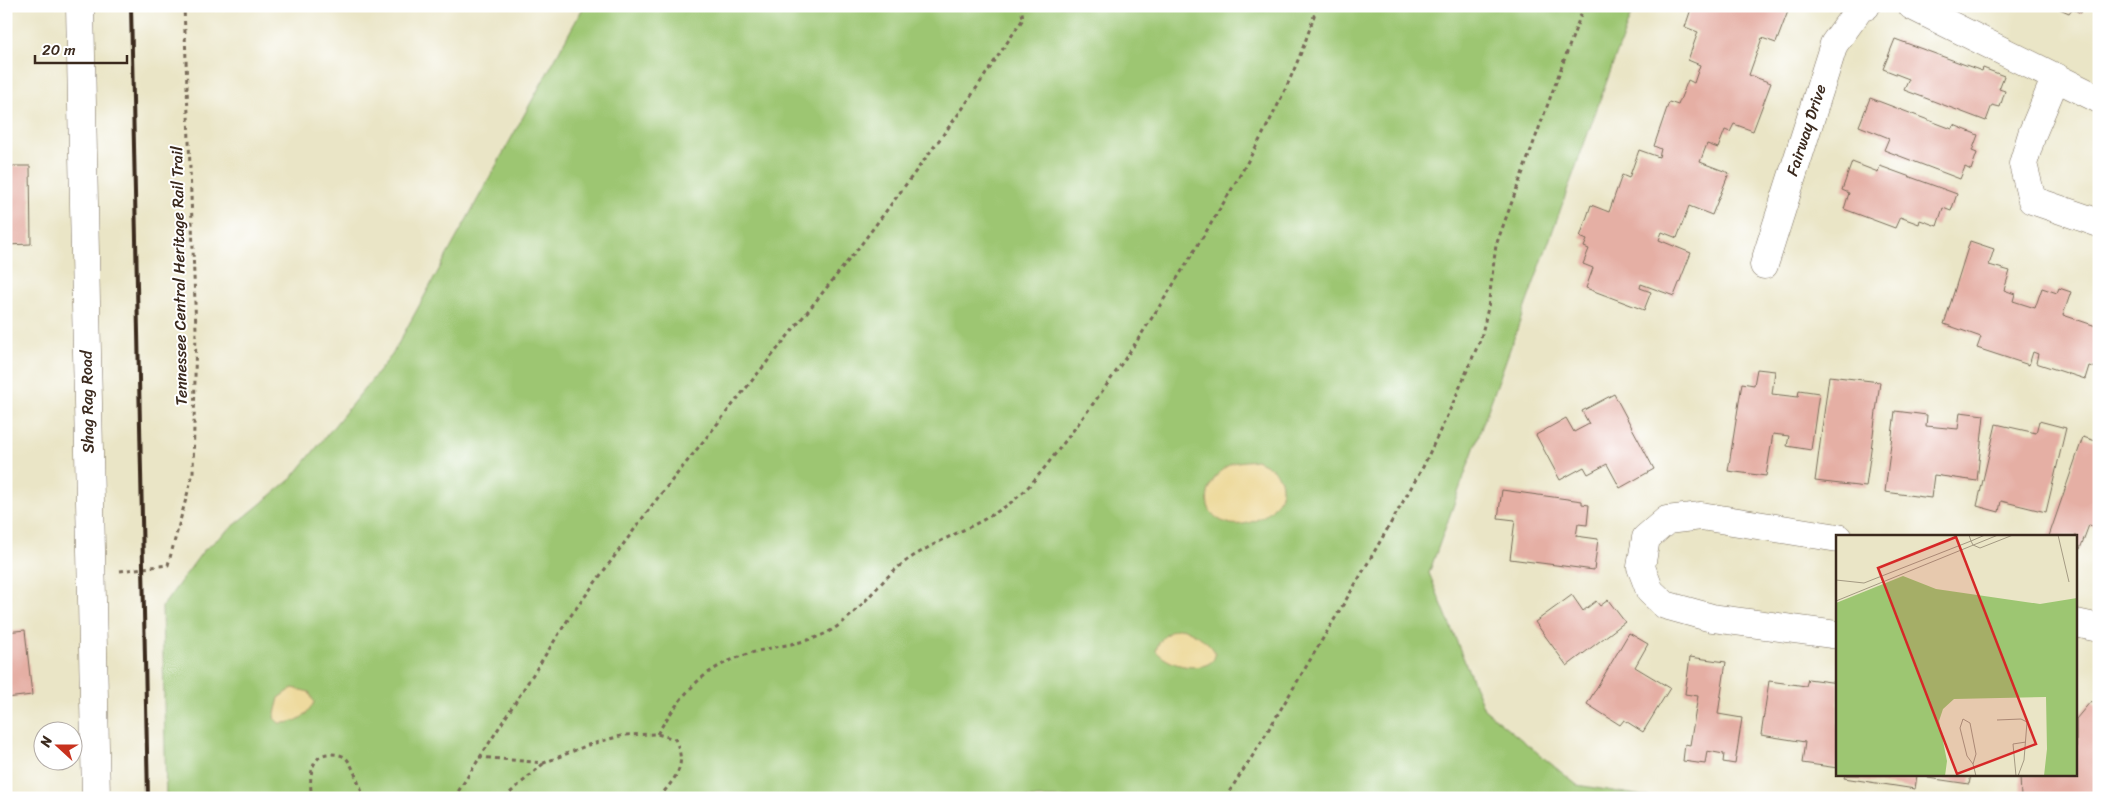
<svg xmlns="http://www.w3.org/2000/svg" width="2105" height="804" viewBox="0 0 2105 804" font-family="Sriracha,sans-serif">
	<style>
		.green { fill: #9dc672; stroke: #6c7848 }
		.sand { fill: #eeda9e; stroke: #94825e }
		.building { fill: #e5afa4 }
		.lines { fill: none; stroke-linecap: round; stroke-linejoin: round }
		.street-casing { stroke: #786b59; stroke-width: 29 }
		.path { stroke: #786b59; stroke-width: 3; stroke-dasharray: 4 4; stroke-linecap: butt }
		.street { stroke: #fff; stroke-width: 28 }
		.rail { stroke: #3b2a1e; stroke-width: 4 }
		.labels { text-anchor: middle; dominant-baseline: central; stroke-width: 4; stroke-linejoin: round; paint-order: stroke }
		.street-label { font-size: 16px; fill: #3b2a1e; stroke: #fff }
		.inset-road { fill: none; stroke: #a49a83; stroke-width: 1 }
		.view { fill: #d62828; fill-opacity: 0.15; stroke: #d62828; stroke-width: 2.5 }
		.inset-edge { fill: none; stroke: #3b2a1e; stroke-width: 2.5 }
	</style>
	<rect width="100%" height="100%" fill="#fff"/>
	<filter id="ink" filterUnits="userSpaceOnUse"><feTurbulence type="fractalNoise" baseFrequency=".02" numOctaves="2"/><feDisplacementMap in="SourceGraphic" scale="10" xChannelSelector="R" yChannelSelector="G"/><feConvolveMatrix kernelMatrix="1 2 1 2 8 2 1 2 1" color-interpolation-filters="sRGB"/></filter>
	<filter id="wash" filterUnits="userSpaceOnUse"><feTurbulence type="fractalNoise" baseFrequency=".0096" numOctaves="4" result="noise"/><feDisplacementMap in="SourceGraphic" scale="20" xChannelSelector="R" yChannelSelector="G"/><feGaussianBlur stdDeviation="1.12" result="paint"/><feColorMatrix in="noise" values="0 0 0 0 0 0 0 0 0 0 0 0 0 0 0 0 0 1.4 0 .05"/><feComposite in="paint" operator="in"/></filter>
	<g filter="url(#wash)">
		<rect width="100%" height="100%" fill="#eae5c6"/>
		<!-- green -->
		<path class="green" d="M584,6H1634L1429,573L1484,709L1577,785L1655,798H166L162,607L203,551L291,479L392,355Z"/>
		<!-- sand -->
		<g class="sand">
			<path d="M1256,460C1319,484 1252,544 1217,518C1196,503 1213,471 1233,463C1240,461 1249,461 1256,460Z"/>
			<path d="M1182,628C1256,660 1186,684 1156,651C1159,638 1169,630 1182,628Z"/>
			<path d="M293,688L309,692L314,702C308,717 294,724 279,723L274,718L279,698Z"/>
		</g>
		<g id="blocks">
			<!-- building -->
			<g class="building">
				<path d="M1692,6H1790L1776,43L1762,38L1749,75L1771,83L1753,131L1734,124L1730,132L1725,130L1718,148L1707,144L1700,162L1729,173L1712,215L1689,206L1677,238L1662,232L1659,240L1691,253L1674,296L1641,284L1640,288L1651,292L1644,310L1586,288L1593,268L1583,264L1589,249L1584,247L1587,240L1580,237L1591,205L1609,212L1622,175L1629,178L1639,150L1659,157L1661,149L1654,146L1669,102L1678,105L1688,80L1694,83L1700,65L1688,60L1698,32L1685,27Z"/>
				<path d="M2053,6H2084L2081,13L2072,9L2069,13Z"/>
				<path d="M1895,39L1982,71L1983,68L2004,76L1999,89L2005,91L2000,107L1992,105L1986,121L1904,90L1909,79L1883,69Z"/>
				<path d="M1870,98L1952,129L1954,125L1978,135L1972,151L1977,153L1971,170L1965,167L1960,179L1884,150L1889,138L1859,126Z"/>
				<path d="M1852,162L1878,172L1880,166L1957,194L1951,211L1943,208L1937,226L1920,220L1919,224L1900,217L1895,228L1844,209L1849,193L1842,190Z"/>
				<path d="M6,166H30L31,244L6,245Z"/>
				<path d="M1970,241L1994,249L1989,265L2010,271L2004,290L2015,294L2013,301L2035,308L2042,288L2057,293L2059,288L2071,292L2063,315L2099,327V369L2089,366L2085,379L2036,363L2038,354L2033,352L2029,365L1977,348L1981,337L1944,324Z"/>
				<path d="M1757,369L1775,371L1772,394L1798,397L1799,390L1819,393L1811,450L1787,446L1789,436L1773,434L1766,476L1728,471L1742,383L1754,385Z"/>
				<path d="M1829,376L1880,382L1866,487L1815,481Z"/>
				<path d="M1614,394L1654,469L1620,488L1607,464L1588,474L1584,467L1560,480L1536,435L1566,418L1574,432L1589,424L1582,411Z"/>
				<path d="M1895,411L1927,415L1926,426L1958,429L1960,412L1984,415L1977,481L1934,475L1931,498L1885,492Z"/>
				<path d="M2039,421L2066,428L2046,512L2001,501L1999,512L1977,506L1996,424L2036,433Z"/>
				<path d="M2083,437L2099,442V528L2089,525L2080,549L2076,547V536H2049Z"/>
				<path d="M1502,490L1582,501V504L1589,505L1587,525L1578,524L1576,536L1598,539L1594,570L1510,559L1515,520L1498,518Z"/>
				<path d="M1572,595L1583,611L1596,601L1600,606L1608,600L1625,622L1567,666L1535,622Z"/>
				<path d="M25,630L32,695L6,698V632Z"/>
				<path d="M1629,633L1648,644L1635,667L1670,688L1643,732L1624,720L1620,725L1587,704Z"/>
				<path d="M1690,657L1726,662L1718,714L1742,718L1735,764L1723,762L1724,754L1707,751L1705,764L1683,761L1685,744L1690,745L1698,696L1685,694Z"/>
				<path d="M1808,679L1838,683V768L1802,763L1805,742L1761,735L1769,681L1806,686Z"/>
				<path d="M2091,701L2099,707V798H2021L2020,775H2076V719Z"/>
				<path d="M1845,775H1917L1915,789L1844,778Z"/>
				<path d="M1928,775H1971L1969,784L1928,778Z"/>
			</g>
		</g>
	</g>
	<g filter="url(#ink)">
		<use href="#blocks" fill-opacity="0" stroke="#786b59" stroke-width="1"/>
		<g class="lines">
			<defs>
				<g id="street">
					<path d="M80,6L96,798"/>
					<path d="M1912,6L2099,99"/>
					<path d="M2056,77L2032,134L2023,164L2032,200L2099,223"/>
					<path d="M1764,265L1834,44L1860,8L1866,6"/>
					<path d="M1838,538L1701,516L1667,520L1646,538L1641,567L1650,591L1665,605L1712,618L1838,635"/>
					<path d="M2076,623L2099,628"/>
				</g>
			</defs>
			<!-- street casing -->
			<use href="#street" class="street-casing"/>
			<!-- path -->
			<g class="path">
				<path d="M120,571L168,565L193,473L196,330L184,6"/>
				<path d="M657,734C689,683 710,661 771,648C790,644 813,641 830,631C861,613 879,579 909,559C945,535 987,524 1020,495C1037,479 1052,458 1066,440C1094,403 1121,366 1146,327C1176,281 1205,234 1233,187C1267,129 1298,71 1317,6"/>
				<path d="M479,757L544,763L588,745L624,735L657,734L675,739C688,767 676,776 659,798"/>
				<path d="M312,798C309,782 309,753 331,754C336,754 342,755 346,758C355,768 358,786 365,798"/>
				<path d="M454,798L569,618L653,504L860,246L963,108L1023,19L1021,6"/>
				<path d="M504,798L544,763"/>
				<path d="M1225,798L1257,749L1362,573L1423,467L1453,403L1481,338L1488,308L1496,245L1584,6"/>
			</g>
			<!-- street -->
			<use href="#street" class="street"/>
			<!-- rail -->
			<path class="rail" d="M131,6L148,798"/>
		</g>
	</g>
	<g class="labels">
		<!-- street labels -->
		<g class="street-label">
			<text transform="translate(1806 130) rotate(-72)">Fairway Drive</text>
			<text transform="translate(179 276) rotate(-91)">Tennessee Central Heritage Rail Trail</text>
			<text transform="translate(87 402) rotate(-91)">Shag Rag Road</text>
		</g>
	</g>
	<!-- overview -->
	<g transform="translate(1836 535)">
		<rect width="241" height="241" fill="#eae5c6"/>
		<path d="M67,41L100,54L204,69L241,63V241H208L211,214L210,162L118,164L107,174L103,186L111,226L109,241H0V68Z" fill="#9dc672"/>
		<path class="inset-road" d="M133,0L135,6L149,0M222,0L233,47M0,45L28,48L135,6L137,10L144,13L177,0M0,66L162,0M161,185L185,184L191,187L188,225L182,241M137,229L131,221L124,193L127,184L134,188L140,219L137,229L140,241M180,241L177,209L190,207"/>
		<path class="view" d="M120,2L200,209L121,239L42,33Z"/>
		<rect width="241" height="241" class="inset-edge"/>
	</g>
	<!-- margin -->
	<rect width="2105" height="804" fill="none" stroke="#fff" stroke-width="25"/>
	<!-- north arrow -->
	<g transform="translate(58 746) rotate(291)"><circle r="24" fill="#ffffff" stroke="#b1aaa5"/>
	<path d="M0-4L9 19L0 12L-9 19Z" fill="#c8321e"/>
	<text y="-8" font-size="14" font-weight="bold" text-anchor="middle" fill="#3b2a1e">N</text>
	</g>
	<!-- scale -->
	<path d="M35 55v8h92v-8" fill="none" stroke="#3b2a1e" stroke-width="2.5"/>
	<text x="42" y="55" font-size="15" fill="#3b2a1e" stroke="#ffffff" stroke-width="4" paint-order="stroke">20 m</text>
</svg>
